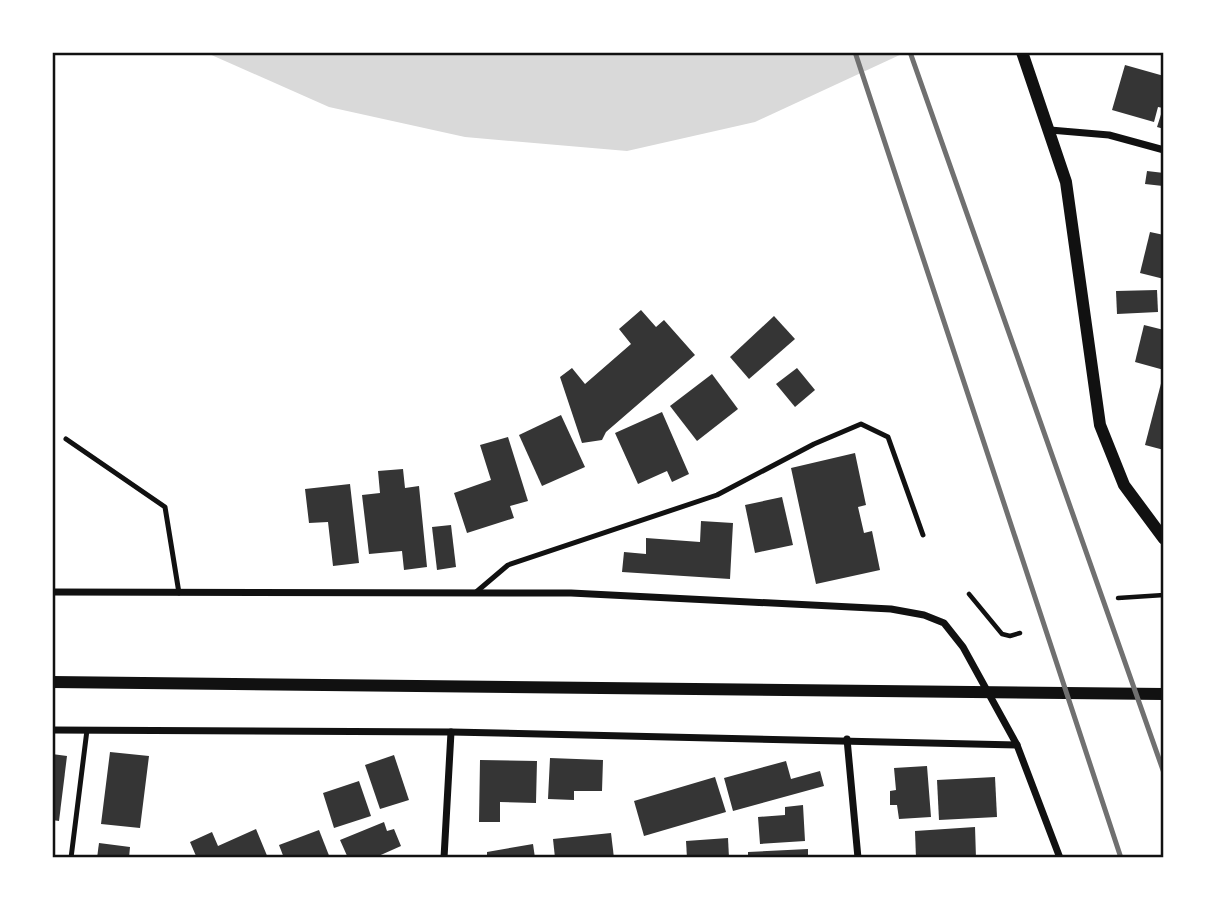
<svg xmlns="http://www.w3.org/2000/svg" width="1216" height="910" viewBox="0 0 1216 910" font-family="Inter,sans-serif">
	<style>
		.water { fill: #d9d9d9 }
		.building { fill: #353535 }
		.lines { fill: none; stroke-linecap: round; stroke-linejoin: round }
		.path { stroke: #111; stroke-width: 4.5 }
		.service { stroke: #111; stroke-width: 5 }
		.minor { stroke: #111; stroke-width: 7 }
		.tertiary { stroke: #111; stroke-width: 12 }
		.rail { stroke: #707070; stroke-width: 5 }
		.neatline { fill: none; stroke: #111; stroke-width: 2.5 }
	</style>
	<rect width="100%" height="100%" fill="#fff"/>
	<!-- water -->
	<polygon class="water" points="207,53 904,53 755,122 627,151 465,137 329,107"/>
	<!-- building -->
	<g class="building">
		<polygon points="1125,65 1164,76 1164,129 1157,127 1163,108 1158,107 1154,122 1112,110"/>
		<polygon points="1147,171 1164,173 1163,186 1145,184"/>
		<polygon points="1150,232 1164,235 1164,279 1140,273"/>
		<polygon points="1157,290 1158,312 1117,314 1116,291"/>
		<polygon points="641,310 656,327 664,320 695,355 606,432 602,440 582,443 560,377 572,368 585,384 631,344 619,329"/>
		<polygon points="774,316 795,339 749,379 730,357"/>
		<polygon points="1144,325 1164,330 1164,370 1135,362"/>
		<polygon points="797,368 815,390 795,407 776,384"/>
		<polygon points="1164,372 1164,450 1145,445"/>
		<polygon points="712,374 738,409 697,441 670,406"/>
		<polygon points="662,412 689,474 672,482 667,471 638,484 615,433"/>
		<polygon points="561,415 585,467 542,486 519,435"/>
		<polygon points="508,437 528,501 510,506 514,518 467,533 454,493 491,480 480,445"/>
		<polygon points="855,453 866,505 858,507 864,533 872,531 880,570 816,584 791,468"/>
		<polygon points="403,469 405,488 419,486 427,567 404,570 402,551 369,554 362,495 380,493 378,471"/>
		<polygon points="350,484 359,563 333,566 328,522 309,523 305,489"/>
		<polygon points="782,497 793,545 755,553 745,505"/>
		<polygon points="701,521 733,523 730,579 622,572 624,552 646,554 646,538 700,542"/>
		<polygon points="451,525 456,567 437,570 432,527"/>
		<polygon points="110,752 149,756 140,828 101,824"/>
		<polygon points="52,754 67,756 59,821 52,820"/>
		<polygon points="394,755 409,800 380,809 365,765"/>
		<polygon points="550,758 603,760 602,791 574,791 574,800 548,799"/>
		<polygon points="480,760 537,761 536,803 500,802 500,822 479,822"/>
		<polygon points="786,761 791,779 820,771 824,786 733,811 724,778"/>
		<polygon points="927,766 931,817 899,819 897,805 890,805 890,791 896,790 894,768"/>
		<polygon points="715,777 726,812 644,836 634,801"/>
		<polygon points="995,777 997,817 939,820 937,780"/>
		<polygon points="359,781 371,816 334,828 323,793"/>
		<polygon points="803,805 805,841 760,844 758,817 785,815 785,807"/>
		<polygon points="384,822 387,831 394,829 401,846 374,858 348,858 340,840"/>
		<polygon points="975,827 976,858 916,858 915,831"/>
		<polygon points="256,829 268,858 192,858 196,856 190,842 212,832 218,846"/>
		<polygon points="319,830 330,858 284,858 279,845"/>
		<polygon points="611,833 614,858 555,858 553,839"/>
		<polygon points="728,838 729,858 687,858 686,841"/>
		<polygon points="99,843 130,847 129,858 97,858"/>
		<polygon points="533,844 535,858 487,858 487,852"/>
		<polygon points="808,849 808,858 748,858 748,852"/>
	</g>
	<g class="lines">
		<!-- path -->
		<g class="path">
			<polyline points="969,594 1002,634 1010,636 1020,633"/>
			<polyline points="1118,598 1164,595"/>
		</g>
		<!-- service -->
		<g class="service">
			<polyline points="66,439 165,507 179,593"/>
			<polyline points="475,593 508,565 717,495 814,444 861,424 888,437 923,535"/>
			<polyline points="71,858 87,730"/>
		</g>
		<!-- minor -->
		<g class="minor">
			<polyline points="1050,130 1109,135 1164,150"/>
			<polyline points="52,592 571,593 891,609 924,615 944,623 963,647 1017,745 1060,858"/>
			<polyline points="52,730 451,732 1017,745"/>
			<polyline points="847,739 858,858"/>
			<polyline points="444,858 451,732"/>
		</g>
		<!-- tertiary -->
		<g class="tertiary">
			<polyline points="1022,52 1066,182 1100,425 1124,485 1164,539"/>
			<polyline points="52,682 1164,694"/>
		</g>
		<!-- rail -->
		<g class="rail">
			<polyline points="855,52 1121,858"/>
			<polyline points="910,52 1164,773"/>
		</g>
	</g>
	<!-- border -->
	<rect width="1216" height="910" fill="none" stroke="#ffffff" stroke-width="108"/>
	<rect x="54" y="54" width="1108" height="802" class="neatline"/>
</svg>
